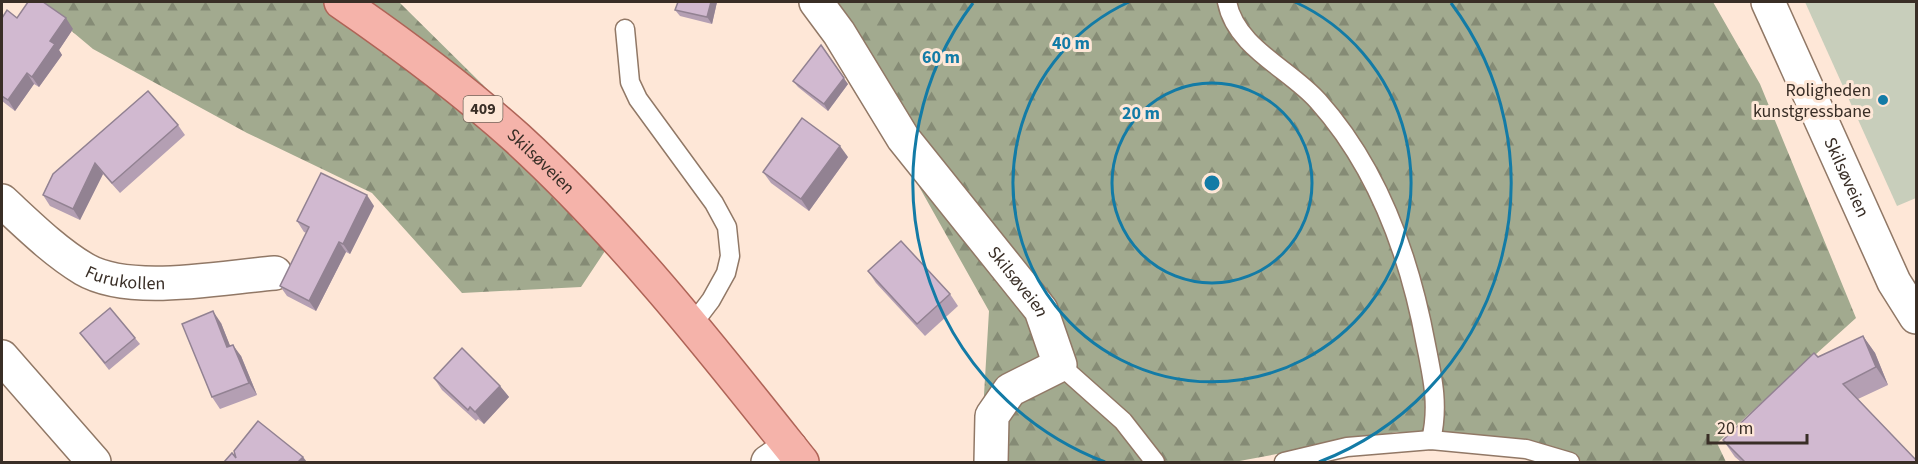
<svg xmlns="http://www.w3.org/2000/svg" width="1918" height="464" viewBox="0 0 1918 464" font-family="'Source Sans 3',sans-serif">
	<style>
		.forest { fill: url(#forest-firs) }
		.green { fill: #c8cebb }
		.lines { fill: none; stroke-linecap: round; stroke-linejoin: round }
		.service-casing { stroke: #917866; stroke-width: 21 }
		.minor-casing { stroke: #917866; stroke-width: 36 }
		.primary-casing { stroke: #af6457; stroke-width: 36 }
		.service { stroke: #fff; stroke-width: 18 }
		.minor { stroke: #fff; stroke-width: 33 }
		.primary { stroke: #f5b3aa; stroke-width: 33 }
		.wall { fill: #b49fb3 }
		.shaded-wall { fill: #928292 }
		.building { fill: #d1b9d0; stroke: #928292; stroke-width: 1.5 }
		.ring { fill: none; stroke: #137ba6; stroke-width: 3 }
		.poi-dot { fill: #137ba6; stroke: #fee7d7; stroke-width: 2 }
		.labels { text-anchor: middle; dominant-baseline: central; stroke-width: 6; stroke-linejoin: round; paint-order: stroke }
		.shield { fill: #fee7d7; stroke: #74665b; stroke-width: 1.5 }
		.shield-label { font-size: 16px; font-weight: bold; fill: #392e26 }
		.poi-label { font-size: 18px; fill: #392e26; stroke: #fee7d7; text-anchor: end }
		.street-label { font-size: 18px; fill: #392e26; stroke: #fee7d7 }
		.centre { fill: #137ba6; stroke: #fee7d7; stroke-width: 3 }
		.ring-label { font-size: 18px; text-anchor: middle; font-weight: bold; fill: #137ba6; stroke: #fee7d7; stroke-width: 6; stroke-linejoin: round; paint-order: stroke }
	</style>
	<defs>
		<pattern id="forest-firs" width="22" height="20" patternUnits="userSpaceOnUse" patternTransform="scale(1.5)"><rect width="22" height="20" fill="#a2aa8f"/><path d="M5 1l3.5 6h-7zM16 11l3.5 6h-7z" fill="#858b75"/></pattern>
	</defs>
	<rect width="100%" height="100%" fill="#fee7d7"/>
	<!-- forest -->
	<g class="forest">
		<polygon points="37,2 399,2 486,88 611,242 581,287 462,293 372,193 247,133 93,49"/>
		<polygon points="802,2 1713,2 1760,84 1856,318 1717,443 1726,462 1588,462 1397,432 1234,462 980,462 989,311 894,142"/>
	</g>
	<!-- green -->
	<polygon class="green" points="1805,2 1916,2 1916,198 1897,206"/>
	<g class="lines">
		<!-- service casing -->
		<g class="service-casing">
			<g id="service">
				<path d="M 1227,2 C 1236,48 1290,69 1318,101 C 1378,168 1410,258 1426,345 C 1433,379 1439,407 1431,440"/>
				<polyline points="625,29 630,82 638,99 714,203 727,227 730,256 726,273 711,300 692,325"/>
				<polyline points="1060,365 1123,421 1155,462"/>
				<polyline points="1284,462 1347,447 1431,440 1526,449 1570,462"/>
			</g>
		</g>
		<!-- minor casing -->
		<g class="minor-casing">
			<g id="minor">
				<path id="s1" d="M 816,2 L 839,33 L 903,138 L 1041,310 L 1060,365 L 1010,390 L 992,416 L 991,462"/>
				<path id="s2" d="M 1768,2 L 1894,282 L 1916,317"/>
				<path id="s3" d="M 2,201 C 27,224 54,251 84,269 C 130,296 222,277 275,273"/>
				<polyline points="2,357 94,462"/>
				<polyline points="768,462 790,447"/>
			</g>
		</g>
		<!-- primary casing -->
		<g class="primary-casing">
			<g id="primary">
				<path id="s4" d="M 341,2 C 402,44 461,88 517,138 C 623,235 713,350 802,462"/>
			</g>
		</g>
		<!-- service -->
		<use href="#service" class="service"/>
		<!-- minor -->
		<use href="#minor" class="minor"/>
		<!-- primary -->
		<use href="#primary" class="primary"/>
	</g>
	<!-- wall -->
	<g class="wall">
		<polygon points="678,2 717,2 712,24 680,16 675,10"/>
		<polygon points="2,18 17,18 73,29 59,50 62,55 39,87 34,84 15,111 2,101"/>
		<polygon points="793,81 848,84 828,111 798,87"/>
		<polygon points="178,125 185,135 120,193 103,174 80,220 50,206 43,195 53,174"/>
		<polygon points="848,157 809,211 771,183 763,172"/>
		<polygon points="374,206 350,254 346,252 316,311 287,296 280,286 307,233 304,232 297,221"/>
		<polygon points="868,271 950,294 958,306 925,336 876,283"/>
		<polygon points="221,323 230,346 241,356 257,395 220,409 212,397"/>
		<polygon points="80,333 135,338 140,344 109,370"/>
		<polygon points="1863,336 1875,353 1888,385 1858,399 1917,462 1741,462 1735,457 1723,440 1818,357"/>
		<polygon points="434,378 500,386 509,397 484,424 478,419 476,421 442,390"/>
	</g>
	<!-- shaded-wall -->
	<g class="shaded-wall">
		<polygon points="711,2 717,2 712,24 707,17"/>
		<polygon points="66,18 73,29 59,50 62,55 39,87 32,77 50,41"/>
		<polygon points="821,45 848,84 828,111 824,104"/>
		<polygon points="27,73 34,84 15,111 8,100"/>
		<polygon points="840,146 848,157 809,211 801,199"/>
		<polygon points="95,163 103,174 80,220 73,209"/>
		<polygon points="367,195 374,206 350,254 343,244"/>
		<polygon points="339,242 346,252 316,311 309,301"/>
		<polygon points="213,311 221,323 235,358 227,347"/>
		<polygon points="1863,336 1875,353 1888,385 1876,367"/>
		<polygon points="233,345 241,356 257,395 249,383"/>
		<polygon points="500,386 509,397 484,424 475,412"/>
		<polygon points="303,457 307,462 298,462"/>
	</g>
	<!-- building -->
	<g class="building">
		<polygon points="28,2 43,2 66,18 50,41 55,44 32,77 27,73 8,100 2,96 2,18 7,10 17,18"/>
		<polygon points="678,2 711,2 707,17 675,10"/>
		<polygon points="821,45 844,78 824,104 793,81"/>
		<polygon points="148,91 178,125 112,183 95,163 73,209 43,195 53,174"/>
		<polygon points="802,118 840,146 801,199 763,172"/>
		<polygon points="321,173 367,195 343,244 339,242 309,301 280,286 309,227 297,221"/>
		<polygon points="901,241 950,294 917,324 868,271"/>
		<polygon points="110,308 135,338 105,363 80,333"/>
		<polygon points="213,311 227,347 233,345 249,383 212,397 182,324"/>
		<polygon points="1863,336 1876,367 1843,384 1917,461 1917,462 1745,462 1723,440 1814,353 1818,357"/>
		<polygon points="462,348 500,386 475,412 470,407 468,410 434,378"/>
		<polygon points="258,421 303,457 298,462 224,462 232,453 236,458 234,451"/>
	</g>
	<!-- distance rings -->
	<g class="ring">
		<circle cx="1212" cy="183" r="100"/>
		<path d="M1295 2A199 199 0 1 1 1129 2"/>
		<path d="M1105 462A299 299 0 0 1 973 3M1451 3A299 299 0 0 1 1319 462"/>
	</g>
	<!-- markers -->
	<circle class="poi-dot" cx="1883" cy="100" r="6"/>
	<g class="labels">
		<!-- shield labels -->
		<rect class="shield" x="463.5" y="96" width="39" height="26" rx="4.5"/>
		<g class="shield-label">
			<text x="483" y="109">409</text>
		</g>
		<!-- poi labels -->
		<g class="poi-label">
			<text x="1871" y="90">Roligheden<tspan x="1871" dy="21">kunstgressbane</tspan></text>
		</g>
		<!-- street labels -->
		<g class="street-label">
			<text stroke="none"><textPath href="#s4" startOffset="256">Skilsøveien</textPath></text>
			<text stroke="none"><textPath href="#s2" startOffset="192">Skilsøveien</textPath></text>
			<text stroke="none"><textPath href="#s3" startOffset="150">Furukollen</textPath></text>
			<text stroke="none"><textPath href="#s1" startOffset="346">Skilsøveien</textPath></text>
		</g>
	</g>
	<circle cx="1212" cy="183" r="9" class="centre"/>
	<g class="ring-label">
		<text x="1071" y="49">40 m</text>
		<text x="941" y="63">60 m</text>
		<text x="1141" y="119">20 m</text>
	</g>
	<!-- border -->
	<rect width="1918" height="464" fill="none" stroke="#392e26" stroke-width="6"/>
	<!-- scale -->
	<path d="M1708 434v9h99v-9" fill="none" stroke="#392e26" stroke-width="3"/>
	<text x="1717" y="434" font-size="18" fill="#392e26" stroke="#fee7d7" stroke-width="4.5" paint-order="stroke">20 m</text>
</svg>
